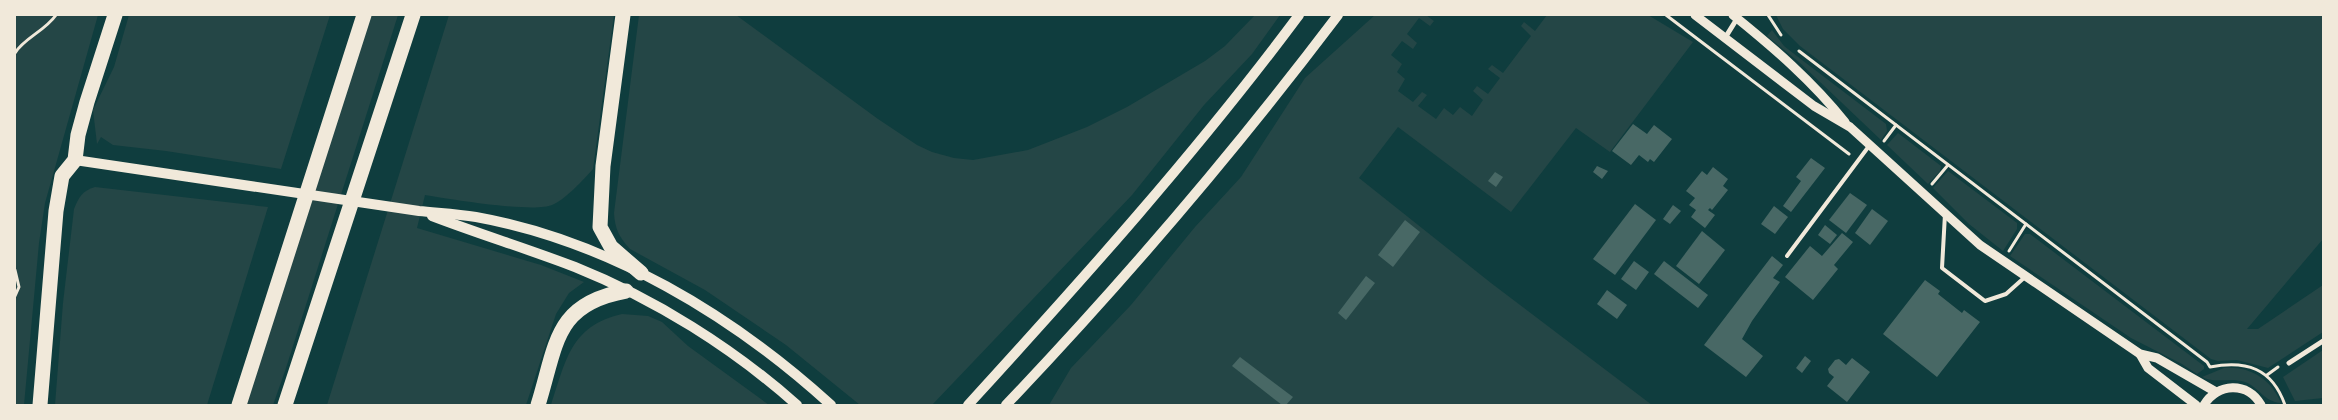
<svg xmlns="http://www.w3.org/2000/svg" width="2338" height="420" viewBox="0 0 2338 420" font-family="'Fira Sans Condensed',sans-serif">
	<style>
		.green { fill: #244646 }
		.building { fill: #486865 }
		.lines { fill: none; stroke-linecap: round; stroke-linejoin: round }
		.path { stroke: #f1e9da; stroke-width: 3 }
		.service { stroke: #f1e9da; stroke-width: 4 }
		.minor { stroke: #f1e9da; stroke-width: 5 }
		.tertiary { stroke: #f1e9da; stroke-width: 9 }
		.secondary { stroke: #f1e9da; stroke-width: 10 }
		.motorway { stroke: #f1e9da; stroke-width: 15 }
	</style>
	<rect width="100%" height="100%" fill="#0f3d3e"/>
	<!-- green -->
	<g class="green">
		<polygon points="15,15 98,15 45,203 39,243 24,405 15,405"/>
		<polygon points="129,15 330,15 281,169 166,151 113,145 101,137 97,144 93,110 114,67"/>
		<polygon points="371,15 398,15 285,371 273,405 245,405"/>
		<path d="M 449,15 L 614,15 L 593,169 C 583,180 566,199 552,205 C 534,213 448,199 425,195 L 417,228 L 541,265 L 584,282 L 569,293 L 556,314 L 526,405 L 327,405 Z"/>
		<path d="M 639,15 L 736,15 L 878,119 L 917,145 L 932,152 L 954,158 L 973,160 L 1028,150 L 1087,127 L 1127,107 L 1205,61 L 1225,46 L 1255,15 L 1280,15 L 1252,54 L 1204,105 L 1132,195 L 932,405 L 860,405 L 786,345 L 705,290 L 630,249 C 619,237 615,229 614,213 Z"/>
		<polygon points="1375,15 1426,15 1434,21 1430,26 1419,18 1407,34 1417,43 1413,49 1402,41 1391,55 1402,64 1397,72 1405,79 1398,91 1413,102 1422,92 1427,95 1418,106 1436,119 1444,108 1453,115 1460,107 1472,116 1483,100 1473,91 1477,86 1488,94 1500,78 1488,69 1492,65 1503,73 1531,36 1521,26 1524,22 1535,31 1547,15 1648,15 1693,42 1610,152 1576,128 1511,212 1398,127 1359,178 1491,283 1652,405 1049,405 1071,368 1131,305 1195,227 1241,177 1305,78"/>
		<polygon points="1776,15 2323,15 2323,239 2247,329 2258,329 2323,285 2323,332 2268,368 2237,360 2218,361 2211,359 1800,46 1783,29"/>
		<polygon points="1772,30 1784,46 1802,60 1886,124 1887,131 1881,140 1800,63 1767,36"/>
		<polygon points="1898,133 1941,166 1940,171 1928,184 1887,145"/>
		<polygon points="1948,171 2017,223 2017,229 2003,251 1969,224 1933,188"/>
		<path d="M 95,187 L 268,207 L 207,405 L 55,405 L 63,303 L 74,209 C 79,197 82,191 95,187 Z"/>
		<polygon points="2025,234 2030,234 2204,366 2204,369 2197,374 2182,364 2131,338 2010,256"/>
		<path d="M 622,314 L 648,316 L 662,322 L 688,346 L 769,405 L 551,405 C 566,361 570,326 622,314 Z"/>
		<polygon points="2323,350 2323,398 2295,401 2283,377"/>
		<path d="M 2224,368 C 2250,366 2271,379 2281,403 C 2264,402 2259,387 2245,382 C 2230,377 2216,384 2202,377 Z"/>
	</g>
	<!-- building -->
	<g class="building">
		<polygon points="1633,124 1647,134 1654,125 1672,139 1654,162 1650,159 1648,162 1639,155 1631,165 1612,151"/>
		<polygon points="1811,158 1825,168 1791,212 1783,206 1801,181 1796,177"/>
		<polygon points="1597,166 1608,171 1602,179 1593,172"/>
		<polygon points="1713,167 1728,179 1723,186 1728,190 1712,210 1710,208 1708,210 1715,215 1705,228 1691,217 1696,210 1689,205 1695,198 1686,191 1702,171 1707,175"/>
		<polygon points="1495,172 1503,177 1496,187 1488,181"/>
		<polygon points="1850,193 1867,205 1846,233 1829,220"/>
		<polygon points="1635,204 1656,220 1615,275 1593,259"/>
		<polygon points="1673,205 1681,211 1670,224 1663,219"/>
		<polygon points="1774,206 1788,217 1775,234 1761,224"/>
		<polygon points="1872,209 1888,221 1870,245 1855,233"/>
		<polygon points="1405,220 1420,232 1393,267 1378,255"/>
		<polygon points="1825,225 1837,235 1830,244 1818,235"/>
		<polygon points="1702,231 1725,250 1699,284 1676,266"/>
		<polygon points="1842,233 1853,242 1834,265 1838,269 1813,300 1785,277 1810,246 1822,256"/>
		<polygon points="1772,256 1783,265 1773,278 1780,282 1752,321 1742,339 1763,356 1746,377 1704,345"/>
		<polygon points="1634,261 1649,272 1636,290 1621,279"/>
		<polygon points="1664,261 1708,295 1698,308 1654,274"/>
		<polygon points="1366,276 1375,283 1346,320 1338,313"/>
		<polygon points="1925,280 1940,291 1938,294 1962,313 1964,310 1980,322 1937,377 1883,334"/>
		<polygon points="1607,290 1627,305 1617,319 1597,304"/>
		<polygon points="1805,356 1811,361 1802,373 1796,368"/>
		<polygon points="1240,357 1293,397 1286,405 1282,405 1232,366"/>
		<polygon points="1852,358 1870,372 1847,402 1827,386 1834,377 1829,373 1828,369 1835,360 1839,359 1846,365"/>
	</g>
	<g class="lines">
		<!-- path -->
		<g class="path">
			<polyline points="1666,15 1849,154"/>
			<polyline points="1768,15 1781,35"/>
			<path d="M 1799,51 L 2207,362 L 2210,367 C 2246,360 2272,368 2285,405"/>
			<path d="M 15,53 C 24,38 45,31 56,15"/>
			<polyline points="1884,141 1896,125"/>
			<polyline points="1932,184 1948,165"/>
			<polyline points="2009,251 2026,224"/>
			<polyline points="15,270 19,287 15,296"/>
			<polyline points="2267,375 2278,367"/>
		</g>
		<!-- service -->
		<g class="service">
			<polyline points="1945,214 1942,268 1985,301 2006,294 2025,277"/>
			<polyline points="1787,256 1869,146"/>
		</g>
		<!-- minor -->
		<g class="minor">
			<polyline points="1725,38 1738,17"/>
			<polyline points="2289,363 2323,341"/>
		</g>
		<!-- tertiary -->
		<g class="tertiary">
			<polyline points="1695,15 1814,106 1850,127 1980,245 2140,354 2157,358 2216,392"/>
			<path d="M 1733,15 C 1774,48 1812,81 1845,122"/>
			<polyline points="2140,354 2148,368 2196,405"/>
			<path d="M 2204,405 C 2217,383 2248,381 2261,405"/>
		</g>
		<!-- secondary -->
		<g class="secondary">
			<path d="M 75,160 L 419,211 C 438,213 457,214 476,217 C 609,241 732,315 831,405"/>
			<path d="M 432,216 C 479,234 528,249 575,267 C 655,299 733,348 797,405"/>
			<path d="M 968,405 C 1083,279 1197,152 1299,15"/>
			<path d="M 1006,405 C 1123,282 1235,151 1338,15"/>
		</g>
		<!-- motorway -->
		<g class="motorway">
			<polyline points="623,15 603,166 600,227 611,247 641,273"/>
			<polyline points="40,405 56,211 62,176 75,160 78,135 87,102 115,15"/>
			<polyline points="239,405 364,15"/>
			<polyline points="285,405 413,15"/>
			<path d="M 538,405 C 557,344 554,304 626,291"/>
		</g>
	</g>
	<!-- border -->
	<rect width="2338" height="420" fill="none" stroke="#f1e9da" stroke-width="32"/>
</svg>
